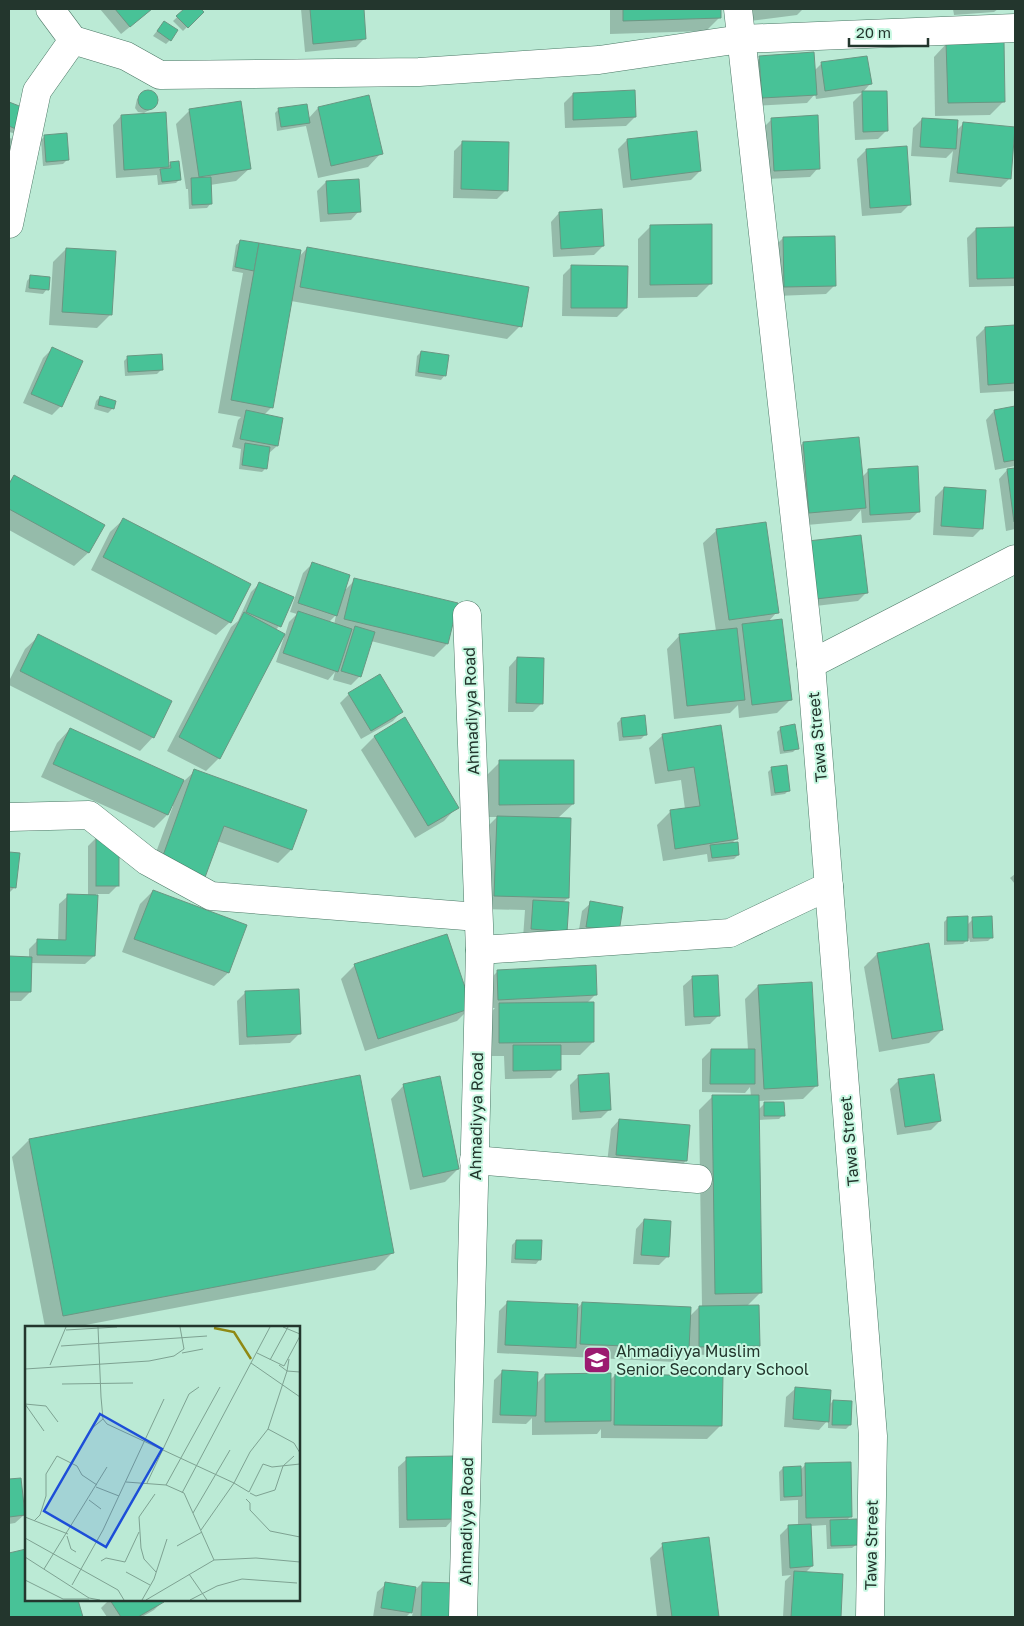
<svg xmlns="http://www.w3.org/2000/svg" width="1024" height="1626" viewBox="0 0 1024 1626" font-family="'Golos Text',sans-serif">
	<style>
		.shadow { fill: #0003; fill-rule: evenodd }
		.building { fill: #48c297; stroke: #6a9783 }
		.lines { fill: none; stroke-linecap: round; stroke-linejoin: round }
		.street-casing { stroke: #4c7866; stroke-width: 29 }
		.street { stroke: #fff; stroke-width: 28 }
		.labels { text-anchor: middle; dominant-baseline: central; stroke-width: 4; stroke-linejoin: round; paint-order: stroke }
		.street-label { font-size: 16px; fill: #23362d; stroke: #c8f8e2 }
		.poi-label { font-size: 16px; fill: #23362d; stroke: #c8f8e2; text-anchor: start }
		.inset-river { fill: none; stroke: #8f8913; stroke-width: 2.5 }
		.inset-road { fill: none; stroke: #7ea292; stroke-width: 1 }
		.view { fill: #1d4ed8; fill-opacity: 0.15; stroke: #1d4ed8; stroke-width: 2.5 }
		.inset-edge { fill: none; stroke: #23362d; stroke-width: 2.5 }
	</style>
	<rect width="100%" height="100%" fill="#bbead5"/>
	<!-- shadow -->
	<g class="shadow">
		<polygon points="100,9 152,9 121,34"/>
		<polygon points="186,9 199,9 202,12 183,31 173,21"/>
		<polygon points="301,9 362,9 365,38 356,47 305,52"/>
		<polygon points="610,9 719,9 720,17 706,31 610,34"/>
		<polygon points="741,9 803,9 797,15 742,22"/>
		<polygon points="953,9 998,9 994,12 954,15"/>
		<polygon points="164,22 170,40 166,44 153,36"/>
		<polygon points="947,43 1004,101 990,115 935,116 934,57"/>
		<polygon points="760,58 814,71 821,64 870,84 862,93 816,99 815,94 807,103 754,106 751,66"/>
		<polygon points="149,91 154,94 157,99 154,107 144,113 138,112 135,108 137,99 141,95"/>
		<polygon points="862,93 887,130 878,139 855,140 853,102"/>
		<polygon points="573,94 635,117 626,126 565,128 564,103"/>
		<polygon points="368,97 381,153 368,167 318,178 306,126 277,131 275,113 279,109 308,119 318,108"/>
		<polygon points="9,103 25,109 17,129 13,133 9,132"/>
		<polygon points="190,110 250,168 236,181 210,185 211,203 207,208 189,209 188,189 186,189 176,124"/>
		<polygon points="121,116 168,166 171,163 180,179 176,183 158,185 157,175 116,178 113,125"/>
		<polygon points="772,119 818,168 810,177 766,179 763,128"/>
		<polygon points="922,119 956,131 964,123 1015,129 1010,178 1001,187 949,182 953,151 946,158 911,156 913,128"/>
		<polygon points="45,136 67,160 63,164 43,166 41,140"/>
		<polygon points="9,138 21,140 9,192"/>
		<polygon points="627,140 700,171 691,180 623,188 618,149"/>
		<polygon points="463,142 506,190 497,199 453,198 454,151"/>
		<polygon points="866,150 910,204 901,213 862,216 857,159"/>
		<polygon points="358,180 359,211 351,220 320,222 317,191 326,182"/>
		<polygon points="559,213 603,246 594,255 553,257 551,222"/>
		<polygon points="651,226 710,284 697,297 638,298 638,239"/>
		<polygon points="1015,228 1015,286 969,287 967,238 976,229"/>
		<polygon points="783,238 835,285 826,294 776,296 774,247"/>
		<polygon points="241,241 300,251 299,257 307,248 520,326 507,339 291,301 272,407 264,415 282,419 277,446 268,454 266,468 262,472 239,469 241,449 232,447 238,420 241,417 218,413 243,273 232,271 236,245"/>
		<polygon points="66,249 110,315 97,328 49,325 53,262"/>
		<polygon points="572,266 626,308 617,317 562,316 563,275"/>
		<polygon points="31,276 47,289 43,294 25,292 27,281"/>
		<polygon points="1015,327 1015,391 980,393 976,337 985,328"/>
		<polygon points="52,349 61,406 52,415 23,403 43,358"/>
		<polygon points="421,352 445,375 441,380 415,376 417,356"/>
		<polygon points="128,357 161,370 157,374 125,376 124,361"/>
		<polygon points="100,397 115,402 112,409 108,413 94,409 96,401"/>
		<polygon points="1015,407 1015,466 995,470 986,420 994,411"/>
		<polygon points="803,443 862,477 869,470 919,511 910,520 862,523 861,510 851,521 796,526 790,456"/>
		<polygon points="1008,469 1015,469 1015,529 1006,531 999,479"/>
		<polygon points="14,477 103,526 88,553 74,566 9,530 9,482"/>
		<polygon points="944,488 982,528 973,537 933,535 935,497"/>
		<polygon points="124,519 230,622 216,635 91,570 110,532"/>
		<polygon points="717,530 777,612 768,622 790,700 777,713 739,718 738,705 730,713 674,719 667,649 680,635 716,631 703,543"/>
		<polygon points="800,551 867,592 858,601 807,607"/>
		<path d="M 312,564 L 344,591 L 355,580 L 447,644 L 434,657 L 371,641 L 360,676 L 351,685 L 333,680 L 335,672 L 328,680 L 276,662 L 284,637 L 283,637 L 219,758 L 206,771 L 167,751 L 231,627 L 238,621 L 251,592 L 260,583 L 279,626 L 276,630 L 285,635 L 289,622 L 297,614 L 290,612 L 303,573 ZM 336,615 L 334,625 L 328,623 Z"/>
		<polygon points="39,636 153,737 140,751 9,685 9,681 25,649"/>
		<polygon points="517,658 542,703 533,712 508,712 509,667"/>
		<polygon points="349,694 401,712 393,721 361,739 340,703"/>
		<polygon points="404,719 457,807 444,821 415,838 361,750 374,737"/>
		<polygon points="621,719 645,735 641,739 619,741 617,723"/>
		<polygon points="720,726 736,839 731,844 738,855 734,859 708,862 707,854 663,861 657,825 671,811 685,809 681,780 655,784 649,748 663,735"/>
		<polygon points="781,728 797,748 793,752 780,754 777,732"/>
		<polygon points="70,729 184,781 195,771 305,811 291,850 278,863 217,841 190,892 147,877 173,806 171,805 167,815 154,828 41,777 57,743"/>
		<polygon points="500,762 573,804 558,818 568,898 562,903 566,931 523,938 525,910 482,909 484,830 497,817 486,817 487,775"/>
		<polygon points="772,768 789,790 785,794 771,796 768,772"/>
		<polygon points="97,837 118,885 109,894 96,894 94,956 85,964 30,963 30,992 21,1001 9,1001 9,958 29,958 29,949 38,940 58,941 59,904 68,896 88,896 88,846"/>
		<polygon points="9,853 19,854 15,887 9,893"/>
		<polygon points="1015,874 1015,884 1010,878"/>
		<polygon points="153,891 246,925 228,973 214,986 122,952 140,904"/>
		<polygon points="591,903 609,941 578,936 582,911"/>
		<polygon points="948,918 967,925 973,919 992,937 988,941 970,942 969,938 963,944 944,945 944,922"/>
		<polygon points="447,935 471,1007 457,1021 365,1051 341,979 354,966"/>
		<polygon points="877,954 942,1030 929,1043 879,1052 864,967"/>
		<polygon points="498,971 596,994 587,1003 593,1042 580,1055 560,1055 560,1069 551,1078 505,1079 504,1056 486,1056 486,1017 495,1008 490,1008 489,980"/>
		<polygon points="692,978 718,1016 710,1024 685,1026 683,986"/>
		<polygon points="758,986 817,1085 803,1099 758,1101 758,1110 764,1104 783,1115 779,1119 758,1120 761,1292 747,1306 759,1345 750,1354 691,1355 691,1346 675,1362 497,1353 499,1311 508,1302 576,1310 582,1303 690,1316 699,1307 702,1307 699,1110 712,1097 751,1096 750,1087 745,1093 702,1092 702,1059 711,1050 748,1050 745,999"/>
		<polygon points="246,992 299,1034 290,1043 239,1045 237,1001"/>
		<polygon points="579,1076 610,1109 601,1118 572,1120 570,1085"/>
		<polygon points="899,1080 940,1121 931,1130 897,1135 890,1089"/>
		<polygon points="404,1085 458,1169 445,1182 410,1190 391,1099"/>
		<polygon points="619,1120 686,1161 677,1169 607,1163 611,1129"/>
		<polygon points="29,1140 393,1252 375,1270 75,1327 45,1327 12,1157"/>
		<polygon points="644,1220 667,1257 659,1265 633,1264 636,1229"/>
		<polygon points="516,1241 540,1259 536,1264 511,1263 512,1245"/>
		<polygon points="503,1371 536,1384 545,1375 609,1381 615,1375 720,1426 707,1439 601,1438 601,1429 597,1434 532,1435 532,1418 526,1424 492,1423 494,1380"/>
		<polygon points="795,1389 828,1406 833,1401 850,1425 846,1429 828,1428 828,1420 819,1430 784,1427 786,1397"/>
		<polygon points="407,1459 454,1518 446,1527 399,1528 398,1467"/>
		<polygon points="806,1464 851,1516 847,1520 857,1544 852,1548 827,1549 826,1525 810,1526 812,1566 805,1573 842,1575 839,1617 783,1617 785,1581 791,1575 782,1576 780,1535 789,1526 798,1526 798,1500 780,1501 779,1472 783,1468 800,1470"/>
		<polygon points="20,1479 24,1515 15,1523 9,1524 9,1481"/>
		<polygon points="708,1538 718,1617 657,1617 650,1558 663,1545"/>
		<polygon points="26,1550 26,1600 77,1600 81,1617 9,1617 9,1555"/>
		<polygon points="422,1583 453,1617 412,1617 413,1610 406,1617 373,1617 377,1592 386,1584 414,1591"/>
		<polygon points="109,1600 162,1600 163,1601 154,1610 142,1617 107,1617 101,1608"/>
	</g>
	<!-- building -->
	<g class="building">
		<polygon points="115,9 152,9 130,27"/>
		<polygon points="184,9 201,9 204,12 188,28 176,16"/>
		<polygon points="310,9 364,9 366,39 313,44"/>
		<polygon points="623,9 721,9 721,18 623,21"/>
		<polygon points="164,21 178,30 171,41 157,31"/>
		<polygon points="1004,41 1005,102 948,103 946,42"/>
		<polygon points="814,52 817,95 762,98 759,56"/>
		<polygon points="867,56 872,84 825,91 821,62"/>
		<polygon points="635,90 636,117 573,120 573,93"/>
		<circle cx="148" cy="100" r="10"/>
		<polygon points="862,91 887,91 888,131 863,132"/>
		<polygon points="369,95 383,154 331,166 318,107"/>
		<polygon points="241,101 251,169 199,177 189,109"/>
		<polygon points="9,102 27,109 18,130 9,126"/>
		<polygon points="307,104 310,123 281,127 278,108"/>
		<polygon points="166,112 169,167 124,170 121,115"/>
		<polygon points="818,115 820,169 774,171 771,118"/>
		<polygon points="922,118 958,120 956,149 920,147"/>
		<polygon points="963,122 1015,127 1011,179 957,173"/>
		<polygon points="697,131 701,171 631,180 627,139"/>
		<polygon points="67,133 69,160 46,162 44,135"/>
		<polygon points="462,141 509,142 508,191 461,189"/>
		<polygon points="907,146 911,205 870,208 866,149"/>
		<polygon points="179,161 181,180 162,182 160,169 171,168 170,162"/>
		<polygon points="211,177 212,204 192,205 191,178"/>
		<polygon points="359,179 361,212 328,214 326,181"/>
		<polygon points="602,209 604,246 561,249 559,212"/>
		<polygon points="712,224 712,284 650,285 650,225"/>
		<polygon points="1015,227 1015,278 977,279 976,228"/>
		<polygon points="835,236 836,286 784,287 783,237"/>
		<polygon points="240,240 259,243 254,271 235,267"/>
		<polygon points="259,243 301,250 273,408 231,400"/>
		<polygon points="307,247 529,287 522,327 300,287"/>
		<polygon points="66,248 116,251 112,315 62,312"/>
		<polygon points="571,265 628,266 627,308 571,308"/>
		<polygon points="30,275 50,277 49,290 29,288"/>
		<polygon points="1015,325 1015,383 988,385 985,327"/>
		<polygon points="52,347 83,361 62,407 31,394"/>
		<polygon points="421,351 449,355 446,376 418,372"/>
		<polygon points="162,354 163,370 128,372 127,356"/>
		<polygon points="100,396 116,401 114,409 98,405"/>
		<polygon points="1015,406 1015,460 1004,462 994,410"/>
		<polygon points="246,410 283,418 278,446 240,439"/>
		<polygon points="859,437 866,508 809,513 803,442"/>
		<polygon points="245,443 270,447 267,469 242,465"/>
		<polygon points="918,466 920,512 870,515 868,469"/>
		<polygon points="1015,468 1015,522 1014,522 1007,469"/>
		<polygon points="14,475 105,525 89,553 9,509 9,484"/>
		<polygon points="944,487 986,490 983,529 941,526"/>
		<polygon points="123,518 251,584 231,623 103,557"/>
		<polygon points="766,522 779,613 729,620 716,529"/>
		<polygon points="861,535 868,593 816,599 808,541"/>
		<polygon points="312,562 350,575 337,616 298,603"/>
		<polygon points="354,578 458,603 448,644 344,619"/>
		<polygon points="259,582 294,597 281,627 246,612"/>
		<polygon points="298,611 352,629 338,672 283,653"/>
		<polygon points="244,612 285,634 220,759 179,737"/>
		<polygon points="782,619 792,700 752,705 742,624"/>
		<polygon points="355,626 375,632 361,677 341,671"/>
		<polygon points="737,628 745,700 687,706 679,634"/>
		<polygon points="38,634 172,701 154,738 20,671"/>
		<polygon points="517,657 544,658 543,704 516,703"/>
		<polygon points="380,674 403,712 371,731 348,693"/>
		<polygon points="645,715 647,735 623,737 621,718"/>
		<polygon points="405,717 459,808 428,826 374,736"/>
		<polygon points="795,724 799,749 784,751 780,727"/>
		<polygon points="721,725 738,839 675,849 670,810 700,806 694,767 668,771 662,734"/>
		<polygon points="70,728 184,780 168,815 53,764"/>
		<polygon points="499,760 574,760 574,804 499,805"/>
		<polygon points="787,765 790,791 775,793 771,767"/>
		<polygon points="194,769 307,810 292,850 224,826 204,880 160,864"/>
		<polygon points="497,816 571,818 569,898 494,896"/>
		<rect x="96" y="836" width="23" height="50"/>
		<polygon points="738,842 739,855 712,858 710,845"/>
		<polygon points="9,852 20,853 16,888 9,887"/>
		<polygon points="153,890 247,925 229,973 134,939"/>
		<polygon points="67,894 98,895 95,956 37,955 37,939 66,940"/>
		<polygon points="533,900 569,902 567,932 531,929"/>
		<polygon points="590,901 623,907 619,932 586,927"/>
		<polygon points="968,916 968,941 947,941 947,917"/>
		<polygon points="992,916 993,938 973,938 972,917"/>
		<polygon points="447,934 472,1008 378,1039 354,964"/>
		<polygon points="929,943 943,1030 892,1039 877,953"/>
		<polygon points="9,956 32,957 31,992 9,992"/>
		<polygon points="596,965 597,995 498,1000 497,970"/>
		<polygon points="718,975 720,1016 694,1017 692,976"/>
		<polygon points="812,982 818,1086 764,1089 758,985"/>
		<polygon points="299,989 301,1034 247,1037 245,991"/>
		<polygon points="594,1002 594,1042 499,1043 499,1003"/>
		<polygon points="513,1045 561,1045 561,1070 513,1071"/>
		<polygon points="711,1049 755,1049 755,1084 710,1084"/>
		<polygon points="609,1073 611,1110 580,1112 578,1075"/>
		<polygon points="934,1074 941,1121 905,1127 898,1079"/>
		<polygon points="360,1075 394,1253 63,1316 29,1139"/>
		<polygon points="440,1076 459,1169 423,1177 403,1084"/>
		<polygon points="712,1095 759,1095 762,1293 715,1294"/>
		<polygon points="764,1102 784,1102 785,1116 764,1116"/>
		<polygon points="619,1119 690,1125 687,1161 616,1155"/>
		<polygon points="644,1219 671,1221 669,1257 641,1255"/>
		<polygon points="516,1240 542,1240 541,1260 515,1259"/>
		<polygon points="507,1301 578,1304 576,1348 505,1345"/>
		<polygon points="582,1302 691,1307 689,1349 580,1344"/>
		<polygon points="759,1305 760,1346 699,1347 699,1306"/>
		<polygon points="502,1370 538,1372 536,1416 500,1415"/>
		<polygon points="611,1373 611,1421 545,1422 545,1374"/>
		<polygon points="615,1374 723,1376 722,1426 614,1425"/>
		<polygon points="795,1387 831,1390 829,1422 793,1419"/>
		<polygon points="833,1400 852,1401 851,1425 832,1425"/>
		<polygon points="455,1456 456,1519 407,1520 406,1457"/>
		<polygon points="851,1462 852,1517 806,1518 805,1463"/>
		<polygon points="801,1466 802,1496 784,1497 783,1467"/>
		<polygon points="21,1478 25,1515 9,1517 9,1479"/>
		<polygon points="857,1519 858,1545 831,1546 830,1520"/>
		<polygon points="811,1524 813,1566 790,1568 788,1525"/>
		<polygon points="709,1537 719,1617 672,1617 662,1543"/>
		<polygon points="26,1549 26,1600 78,1600 83,1617 9,1617 9,1553"/>
		<polygon points="794,1571 843,1574 841,1617 791,1617"/>
		<polygon points="385,1582 416,1587 412,1613 381,1608"/>
		<polygon points="422,1582 455,1583 454,1617 421,1617"/>
		<polygon points="110,1600 163,1600 164,1602 138,1617 121,1617"/>
	</g>
	<g class="lines">
		<!-- street casing -->
		<g class="street-casing">
			<g id="street">
				<polyline points="50,9 73,40 126,56 160,75 419,72 599,60 741,39 1015,28"/>
				<polyline points="738,9 811,664 873,1436 870,1617"/>
				<polyline points="9,224 37,91 73,40"/>
				<polyline points="811,664 1015,559"/>
				<polyline points="9,817 89,815 147,861 211,896 478,917"/>
				<polyline points="480,950 730,933 829,886"/>
				<polyline points="474,1160 698,1179"/>
				<polyline points="463,1617 480,950 467,615"/>
			</g>
		</g>
		<!-- street -->
		<use href="#street" class="street"/>
	</g>
	<!-- icons -->
	<defs>
		<g id="school-square" transform="scale(1.4375)"><rect x="-9" y="-9" width="18" height="18" rx="4" fill="#9b1b70" stroke="#c8f8e2"/><path d="M0-5L7-2L0 1L-7-2ZM-4 1L0 2.5L4 1V4Q0 6-4 4Z" fill="#fff"/></g>
	</defs>
	<g fill-rule="evenodd">
		<use href="#school-square" x="597" y="1360"/>
	</g>
	<g class="labels">
		<!-- street labels -->
		<g class="street-label">
			<text transform="translate(471 711) rotate(-92)">Ahmadiyya Road</text>
			<text transform="translate(817 737) rotate(-95)">Tawa Street</text>
			<text transform="translate(476 1116) rotate(-89)">Ahmadiyya Road</text>
			<text transform="translate(849 1141) rotate(-95)">Tawa Street</text>
			<text transform="translate(466 1521) rotate(-89)">Ahmadiyya Road</text>
			<text transform="translate(871 1545) rotate(-89)">Tawa Street</text>
		</g>
		<!-- poi labels -->
		<g class="poi-label">
			<text x="616" y="1351">Ahmadiyya Muslim<tspan x="616" dy="18">Senior Secondary School</tspan></text>
		</g>
	</g>
	<!-- overview -->
	<g transform="translate(25 1326)">
		<rect width="275" height="275" fill="#bbead5"/>
		<path class="inset-river" d="M 189,2 L 209,6 L 226,33"/>
		<path class="inset-road" d="M 73,1 L 76,71 L 78,93 L 82,98 L 209,157 L 176,204M 258,1 L 275,8M 41,4 L 92,1M 36,20 L 182,10M 157,27 L 178,23M 232,27 L 259,40 L 275,10M 264,33 L 262,45 L 275,46M 245,34 L 263,1M 226,37 L 275,71M 25,39 L 41,1M 0,43 L 124,35 L 149,30 L 159,23 L 155,1M 37,58 L 108,57M 0,78 L 21,80 L 33,96M 0,78 L 19,105M 66,103 L 78,93M 243,103 L 225,126 L 209,157 L 224,166 L 238,138 L 247,141 L 275,138M 243,103 L 262,45 L 254,39M 243,103 L 269,117 L 275,127M 101,156 L 141,159 L 159,167 L 189,234M 122,157 L 164,68 L 174,61M 141,159 L 195,61M 71,161 L 94,170M 157,167 L 245,1M 225,167 L 231,170 L 250,164 L 258,140 L 269,130M 130,168 L 114,191 L 116,222 L 119,233 L 131,246M 221,173 L 225,177 L 225,184 L 245,205 L 275,211M 64,174 L 76,183M 168,187 L 205,124M 0,191 L 43,208M 9,195 L 15,189 L 21,170 L 21,148 L 32,130 L 52,140 L 57,149 L 72,159M 42,210 L 46,223 L 51,226M 0,212 L 93,264 L 99,274M 152,220 L 177,206M 0,231 L 64,272 L 75,274M 76,235 L 81,232 L 100,236 L 114,206M 19,243 L 82,141M 101,246 L 125,259M 164,248 L 182,274M 0,254 L 38,273 L 64,273M 47,259 L 78,204 L 139,73M 117,274 L 129,253 L 142,213M 121,274 L 189,234 L 231,232 L 275,236M 165,274 L 192,260 L 217,253 L 272,257"/>
		<path class="view" d="M 75,88 L 137,123 L 81,221 L 19,185 Z"/>
		<rect width="275" height="275" class="inset-edge"/>
	</g>
	<!-- border -->
	<rect width="1024" height="1626" fill="none" stroke="#23362d" stroke-width="20"/>
	<!-- scale -->
	<path d="M849 38v8h79v-8" fill="none" stroke="#23362d" stroke-width="2.5"/>
	<text x="856" y="38" font-size="15" fill="#23362d" stroke="#c8f8e2" stroke-width="4" paint-order="stroke">20 m</text>
</svg>
